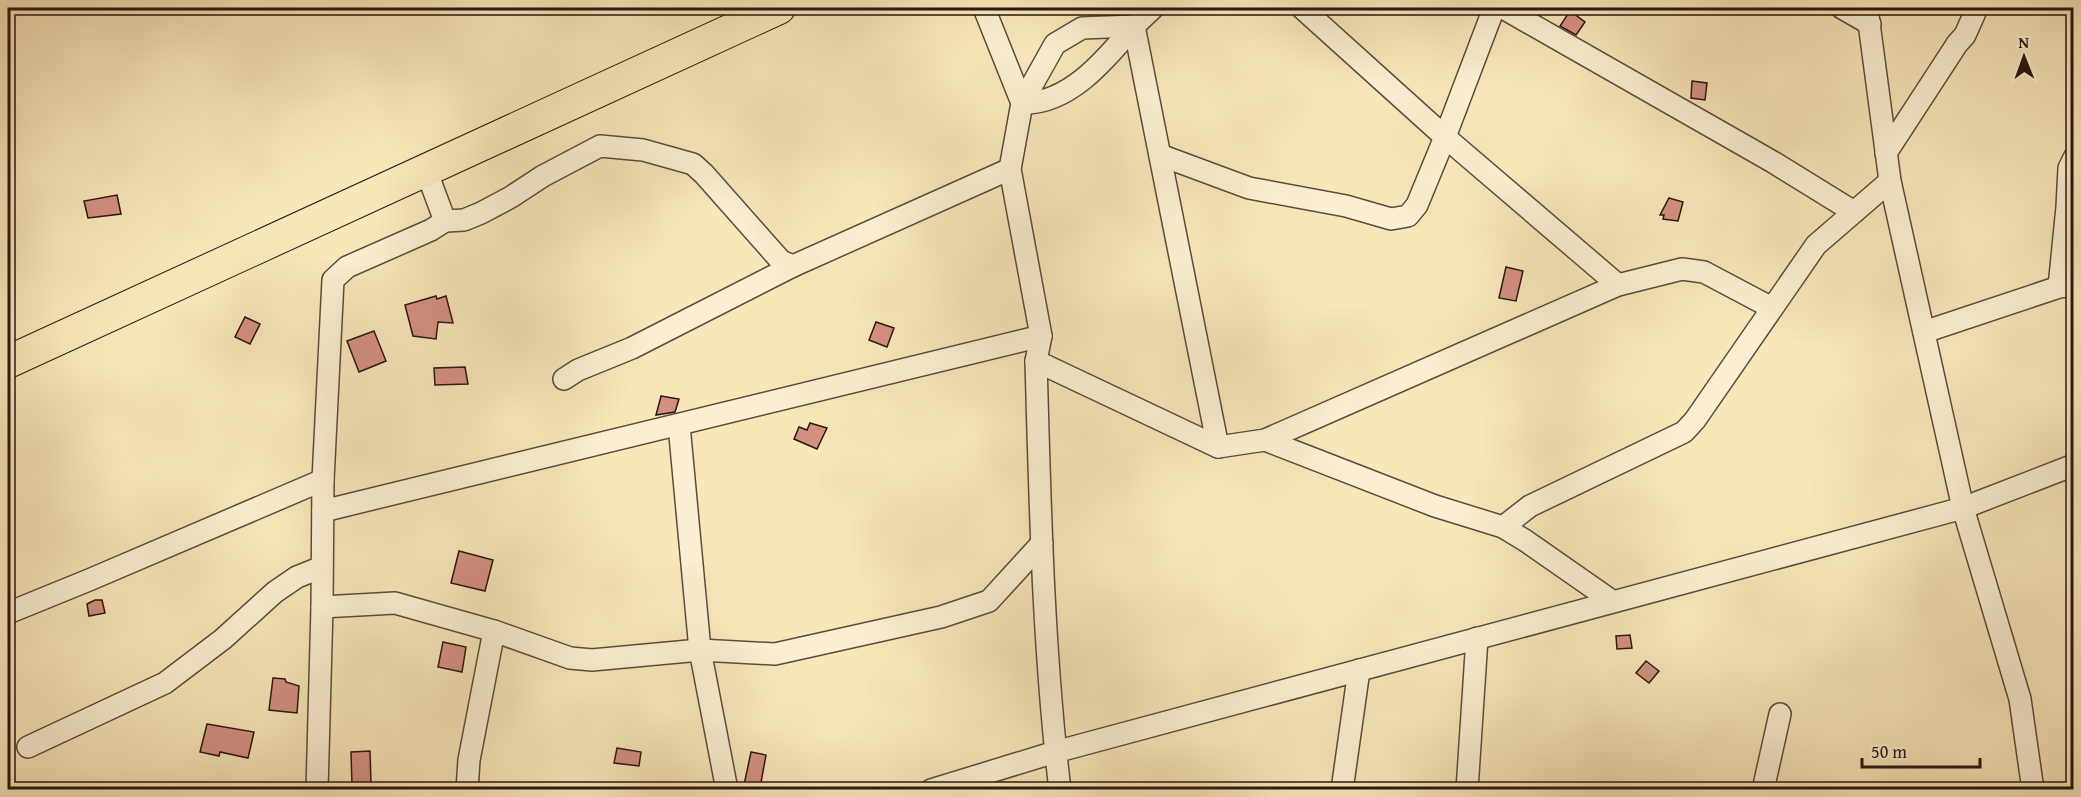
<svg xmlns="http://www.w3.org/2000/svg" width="2081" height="797" viewBox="0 0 2081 797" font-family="'Gentium Book Plus',serif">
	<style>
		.building { fill: #d49082; stroke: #2a1610; stroke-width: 1.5 }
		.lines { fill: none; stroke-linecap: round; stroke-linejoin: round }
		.minor-casing { stroke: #5d4a3a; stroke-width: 24 }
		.highway-casing { stroke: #2a1610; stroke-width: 34 }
		.minor { stroke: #faefd2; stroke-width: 21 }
		.highway { stroke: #f7e7b9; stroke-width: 32 }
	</style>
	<rect width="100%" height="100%" fill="#f7e7b9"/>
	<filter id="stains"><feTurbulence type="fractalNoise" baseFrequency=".00333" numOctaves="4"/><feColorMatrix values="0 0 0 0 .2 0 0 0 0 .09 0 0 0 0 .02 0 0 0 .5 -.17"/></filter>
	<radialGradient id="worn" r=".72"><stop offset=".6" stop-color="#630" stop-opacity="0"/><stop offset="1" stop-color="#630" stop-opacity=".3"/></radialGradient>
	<!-- building -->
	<g class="building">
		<polygon points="1570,11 1585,22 1576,35 1560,26"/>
		<polygon points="1692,81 1707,83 1705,100 1691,98"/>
		<polygon points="117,195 121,214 88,218 84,201"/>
		<polygon points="1669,198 1683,202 1678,221 1663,219 1664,215 1660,215"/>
		<polygon points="1506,267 1523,271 1516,301 1499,298"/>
		<polygon points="436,296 437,299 446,296 453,323 438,322 436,339 413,336 405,305"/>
		<polygon points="245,317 260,324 250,344 235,337"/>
		<polygon points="876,322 894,328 887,347 869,340"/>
		<polygon points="374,331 386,361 359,372 347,341"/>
		<polygon points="465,367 468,384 435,385 434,368"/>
		<polygon points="661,396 679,399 675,412 656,415"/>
		<polygon points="810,423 827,428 817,449 794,439 799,427 807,430"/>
		<polygon points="459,551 493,560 485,591 451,583"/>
		<polygon points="95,600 102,600 105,613 89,616 87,604"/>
		<polygon points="1630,635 1632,648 1617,649 1616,636"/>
		<polygon points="443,642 466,647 462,672 438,667"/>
		<polygon points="1646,661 1659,671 1649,683 1636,673"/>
		<polygon points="273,678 285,679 286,682 299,686 297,713 269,710"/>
		<polygon points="207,724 254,732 248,758 220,752 219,756 200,752"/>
		<polygon points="617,748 641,752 639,766 614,763"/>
		<polygon points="370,751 371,784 352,785 351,752"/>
		<polygon points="751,752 766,755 760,788 744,785"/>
	</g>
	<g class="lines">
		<!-- minor casing -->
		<g class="minor-casing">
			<g id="minor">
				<path d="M 984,8 L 1022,103 C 1069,105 1107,58 1134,26"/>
				<polyline points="1153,8 1134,26 1218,447"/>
				<polyline points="1302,8 1445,137 1618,285"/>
				<polyline points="1503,8 1773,162 1854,212"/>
				<polyline points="1842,8 1870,24"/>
				<polyline points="1867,8 1890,181 1963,508 2020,699 2033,790"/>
				<polyline points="1886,153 1957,44 1965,35 1977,8"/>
				<polyline points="1160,155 1249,188 1346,206 1391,219 1408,216 1417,205 1445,137 1494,8"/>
				<polyline points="445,221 464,220 481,213 511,197 543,176 600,146 643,150 693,164 704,174 781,261 793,266 1010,169"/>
				<polyline points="2059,287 2067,207 2069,168 2074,158"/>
				<polyline points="1924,332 2059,287 2074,285"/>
				<polyline points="1036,361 1218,447 1265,440 1618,285 1682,269 1704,272 1772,308"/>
				<polyline points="564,379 578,370 632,348 793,266"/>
				<polyline points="679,425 700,650 727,790"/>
				<polyline points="1265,440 1435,506 1503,527 1526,541 1612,601"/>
				<polyline points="323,511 1041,336"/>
				<polyline points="1503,527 1530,506 1684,432 1695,420 1816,245 1890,181"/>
				<polyline points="322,607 395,603 494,631 570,658 592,660 700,650 775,654 941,617 989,601 1042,543"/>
				<polyline points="8,613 89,580 323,480"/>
				<polyline points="28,747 165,683 223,639 275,592 297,577 322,567"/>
				<polyline points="317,790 322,607 323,480 333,280 347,267 431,230 445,221 426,170"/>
				<polyline points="467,790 469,760 494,631"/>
				<polyline points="931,790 1055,752 1963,508 2074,465"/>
				<path d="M 1060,790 C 1043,648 1040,504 1036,361 L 1041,336 L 1010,169 L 1022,103 L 1055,44 L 1082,28 L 1134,26"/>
				<polyline points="1342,790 1359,670"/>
				<polyline points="1467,790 1477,638"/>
				<polyline points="1763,790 1780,714"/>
			</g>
		</g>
		<!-- highway casing -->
		<g class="highway-casing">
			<polyline id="highway" points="8,362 779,8"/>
		</g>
		<!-- minor -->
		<use href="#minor" class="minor"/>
		<!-- highway -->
		<use href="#highway" class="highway"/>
	</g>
	<!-- margin -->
	<rect width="2081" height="797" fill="none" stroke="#f7e7b9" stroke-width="30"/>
	<rect x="9" y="9" width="2063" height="779" fill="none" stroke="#2a1610" stroke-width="3"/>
	<rect x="15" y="15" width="2051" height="767" fill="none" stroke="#2a1610" stroke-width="1.5"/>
	<!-- north arrow -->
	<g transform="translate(2024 57) rotate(359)" stroke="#faefd2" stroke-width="4.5" paint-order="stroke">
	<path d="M0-4.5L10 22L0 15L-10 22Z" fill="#2a1610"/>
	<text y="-9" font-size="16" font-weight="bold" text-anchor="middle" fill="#2a1610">N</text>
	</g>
	<!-- scale -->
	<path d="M1862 758v9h118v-9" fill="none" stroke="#2a1610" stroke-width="3"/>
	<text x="1871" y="758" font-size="18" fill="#2a1610" stroke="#faefd2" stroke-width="4.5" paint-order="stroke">50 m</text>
	<rect width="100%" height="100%" filter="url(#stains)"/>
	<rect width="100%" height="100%" fill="url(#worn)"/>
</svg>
